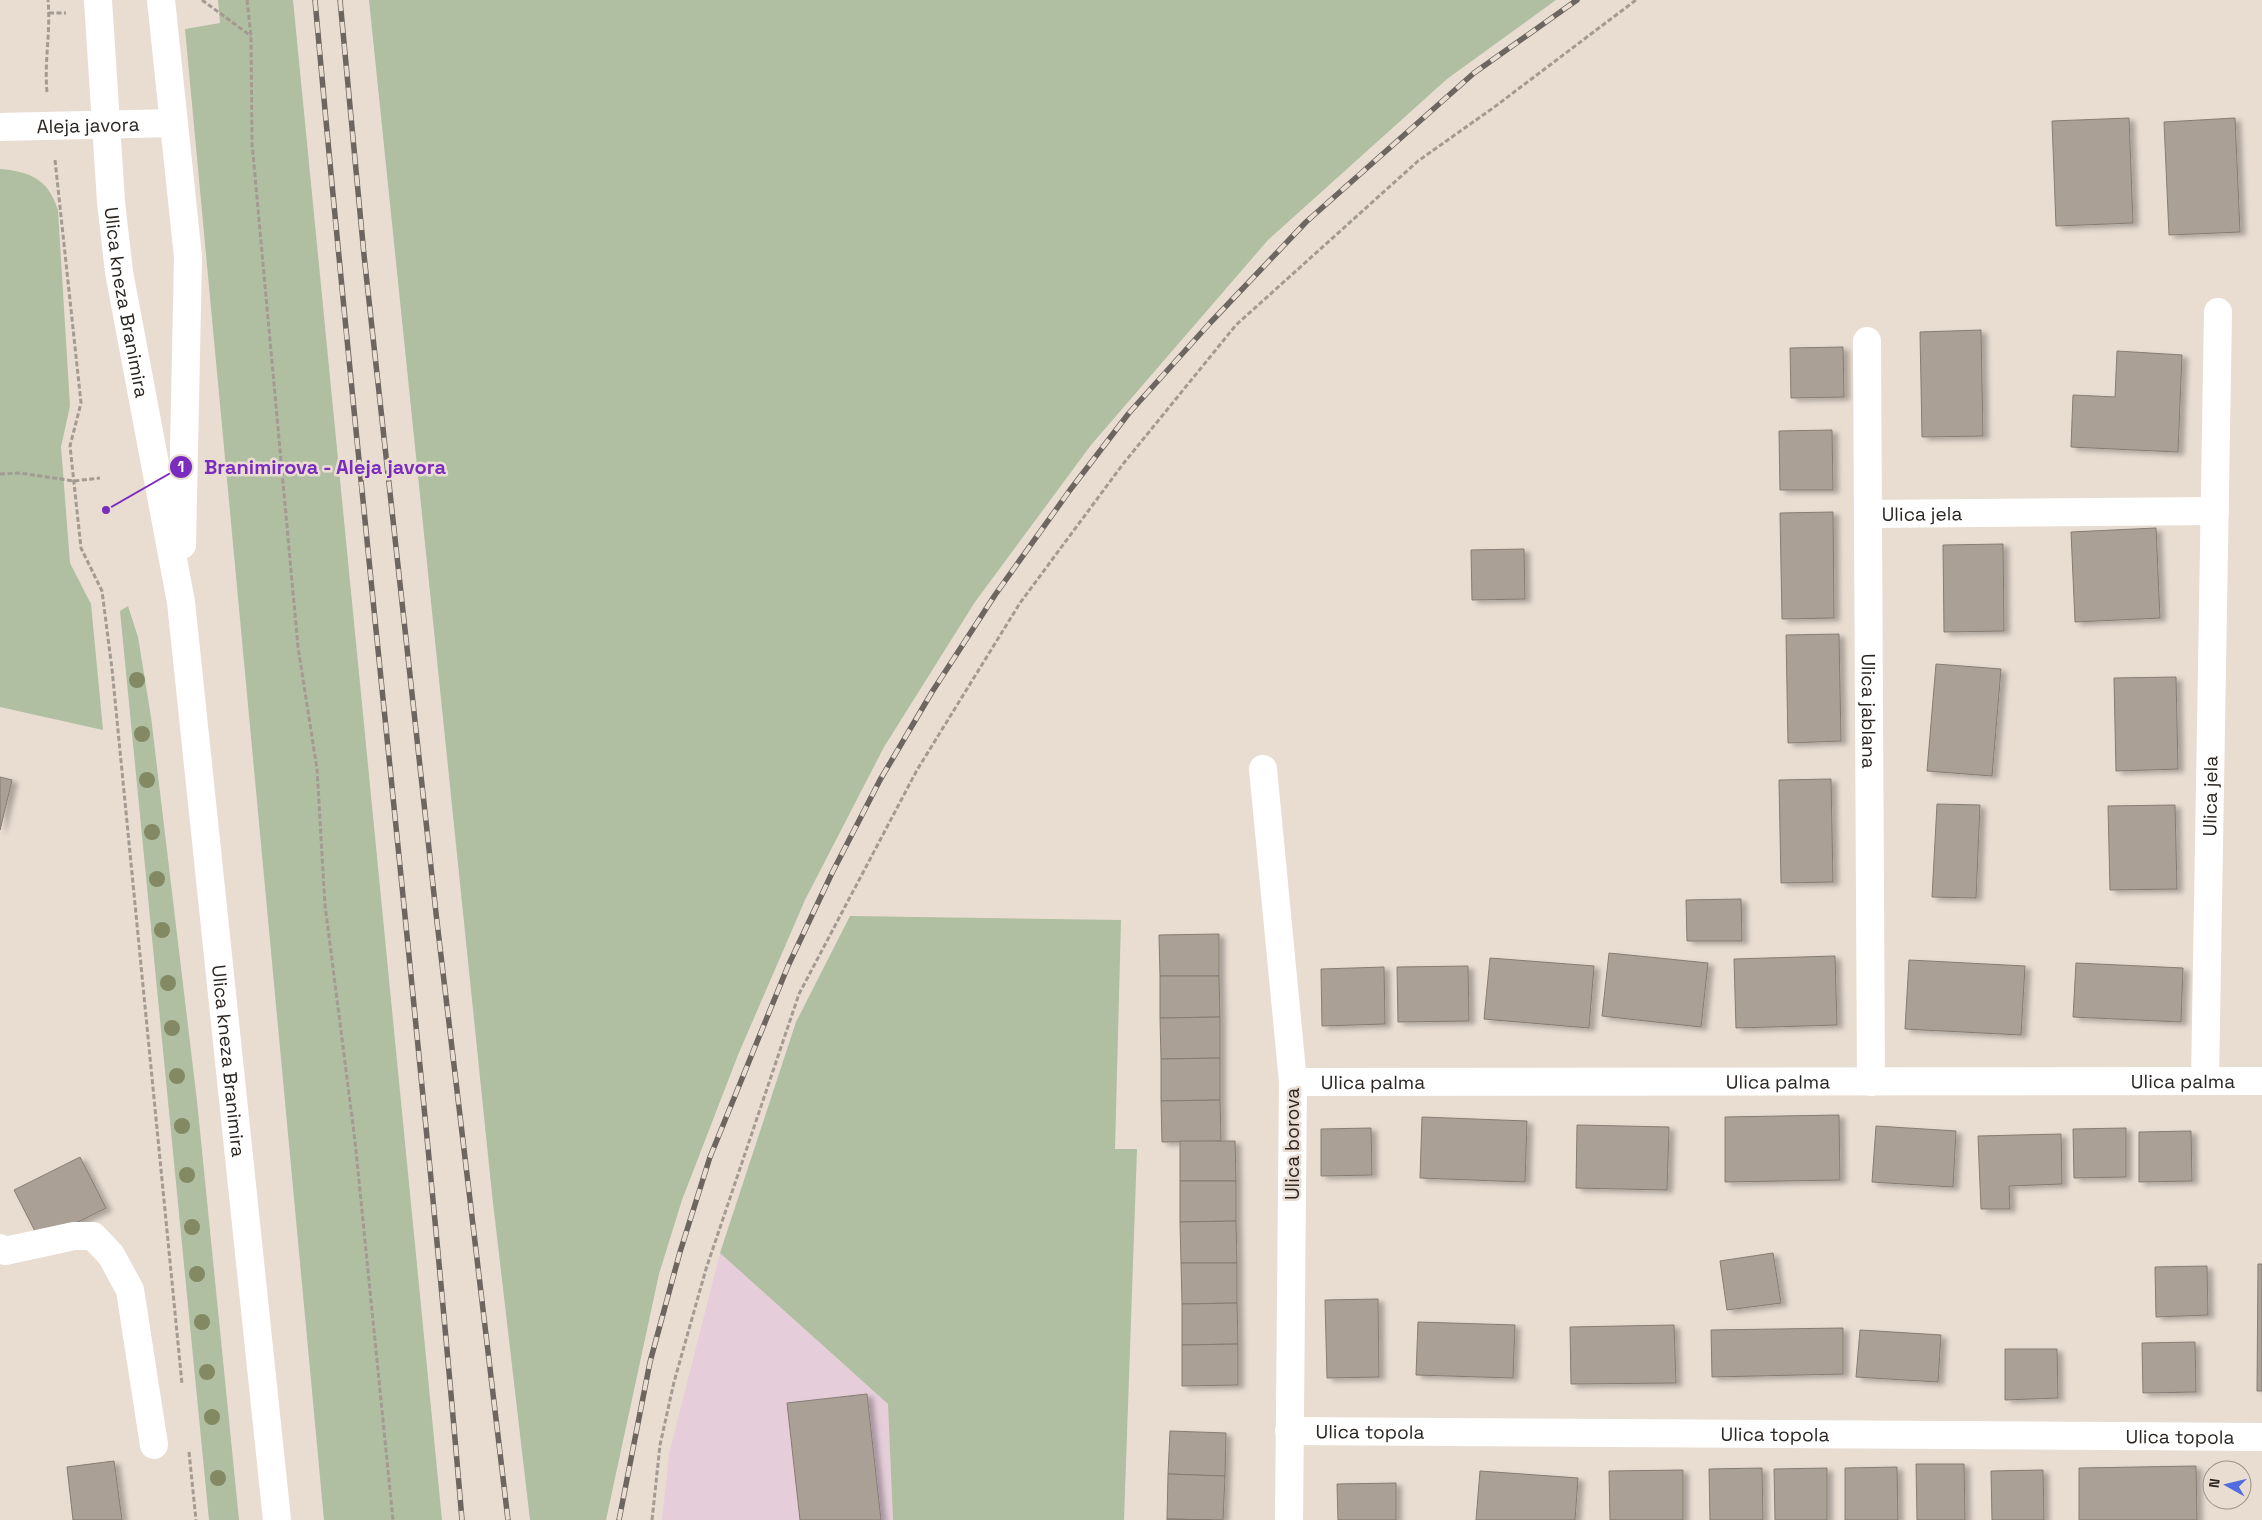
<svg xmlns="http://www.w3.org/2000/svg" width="2262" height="1520" viewBox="0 0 2262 1520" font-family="'Space Grotesk',sans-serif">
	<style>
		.commercial { fill: #e5ceda }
		.green { fill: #b0bea1 }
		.building { fill: #aba095; stroke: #877c72; filter: url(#shadow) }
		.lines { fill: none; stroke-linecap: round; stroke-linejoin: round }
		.path { stroke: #a39a91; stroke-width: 3; stroke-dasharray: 5 2.5; stroke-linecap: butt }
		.minor { stroke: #fff; stroke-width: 28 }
		.secondary { stroke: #fff; stroke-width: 28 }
		.rail-casing { stroke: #6d655f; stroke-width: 5.5 }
		.rail { stroke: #e9ddd2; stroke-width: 4; stroke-dasharray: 11; stroke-linecap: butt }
		.tree { fill: #828963 }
		.labels { text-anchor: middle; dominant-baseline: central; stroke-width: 5; stroke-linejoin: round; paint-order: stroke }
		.street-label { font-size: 19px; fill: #2a2521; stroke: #e9ddd2 }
		.leader { fill: none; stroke: #7b2cbf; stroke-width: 2 }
		.callout-dot { fill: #7b2cbf; stroke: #e9ddd2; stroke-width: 2 }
		.mark-label { font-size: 15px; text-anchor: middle; font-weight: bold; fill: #fff }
		.callout-label { font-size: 20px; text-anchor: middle; font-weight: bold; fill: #7b2cbf; stroke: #e9ddd2; stroke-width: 5; stroke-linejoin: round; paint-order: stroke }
	</style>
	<defs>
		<filter id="shadow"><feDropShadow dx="5.5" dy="3" stdDeviation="2.5" flood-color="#0004"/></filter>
	</defs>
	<rect width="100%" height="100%" fill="#e9ddd2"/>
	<!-- commercial -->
	<polygon class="commercial" points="720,1253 888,1404 893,1520 662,1520 669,1454"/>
	<!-- green -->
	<g class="green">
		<polygon points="218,0 293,0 442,1520 324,1520 185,29 220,23"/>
		<polygon points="369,0 1556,0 1447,79 1268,240 1091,445 975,602 884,747 805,900 738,1055 682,1200 659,1274 606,1520 530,1520 492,1194"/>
		<path d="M 0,169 C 31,172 48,179 58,210 L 70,406 L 61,447 L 70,563 L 91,604 L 103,730 L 0,707 Z"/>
		<polygon points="128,606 138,637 151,717 197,1101 239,1520 209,1520 120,611"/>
		<polygon points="850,916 1121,920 1115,1149 1137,1149 1124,1520 893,1520 888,1404 720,1253 796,1022"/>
	</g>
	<!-- building -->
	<g class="building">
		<polygon points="2129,118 2133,223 2056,226 2052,121"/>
		<polygon points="2235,118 2240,232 2169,235 2164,122"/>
		<polygon points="1981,330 1983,436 1922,437 1920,332"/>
		<polygon points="1843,347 1844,397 1791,398 1790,348"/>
		<polygon points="2117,351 2182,355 2178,452 2071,447 2073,395 2115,397"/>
		<polygon points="1832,430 1833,490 1780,490 1779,431"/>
		<polygon points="1833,512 1834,618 1782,619 1780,513"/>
		<polygon points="2156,528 2160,618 2075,622 2071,532"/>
		<polygon points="2003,544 2004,631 1944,632 1943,545"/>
		<polygon points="1524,549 1525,599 1472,600 1471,550"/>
		<polygon points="1839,634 1841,741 1788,743 1786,635"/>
		<polygon points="1936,664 2001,669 1992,776 1927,771"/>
		<polygon points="2176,677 2178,769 2116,771 2114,678"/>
		<polygon points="0,777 12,780 0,830"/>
		<polygon points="1831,779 1833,882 1781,883 1779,780"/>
		<polygon points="1937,804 1980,805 1976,898 1932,897"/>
		<polygon points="2175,805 2177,889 2110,890 2108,806"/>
		<polygon points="1741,899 1742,941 1687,941 1686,900"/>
		<polygon points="1219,934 1219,976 1160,976 1159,935"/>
		<polygon points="1609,953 1708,963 1701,1027 1602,1016"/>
		<polygon points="1835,956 1837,1025 1736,1028 1734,959"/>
		<polygon points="1490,958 1594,966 1589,1028 1484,1019"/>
		<polygon points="1909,960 2025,966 2021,1035 1905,1029"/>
		<polygon points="2076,963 2183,968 2181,1022 2073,1017"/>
		<polygon points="1468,966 1469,1021 1398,1022 1397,967"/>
		<polygon points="1384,967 1385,1024 1322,1026 1321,969"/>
		<polygon points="1160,976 1219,976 1220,1017 1160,1018"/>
		<polygon points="1220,1017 1220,1058 1161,1059 1160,1018"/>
		<polygon points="1220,1058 1220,1100 1161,1101 1161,1059"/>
		<polygon points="1220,1100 1221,1141 1162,1142 1161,1101"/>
		<polygon points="1839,1115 1840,1180 1725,1182 1725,1117"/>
		<polygon points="1422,1117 1527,1121 1525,1182 1420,1178"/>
		<polygon points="1577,1125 1669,1127 1667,1190 1576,1188"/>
		<polygon points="1876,1126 1956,1131 1953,1187 1872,1182"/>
		<polygon points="1371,1128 1372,1175 1321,1176 1321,1129"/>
		<polygon points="2126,1128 2126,1177 2074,1178 2073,1129"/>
		<polygon points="2191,1131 2192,1181 2139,1182 2139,1132"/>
		<polygon points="2061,1134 2062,1184 2009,1186 2010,1209 1981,1209 1978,1136"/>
		<polygon points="1180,1141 1235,1141 1236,1181 1180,1181"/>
		<polygon points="80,1157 106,1208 40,1241 14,1190"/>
		<polygon points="1180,1181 1236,1181 1236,1221 1180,1222"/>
		<polygon points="1236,1221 1237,1263 1181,1263 1180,1222"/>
		<polygon points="1773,1253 1781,1303 1727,1310 1720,1261"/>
		<polygon points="1181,1263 1237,1263 1237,1303 1182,1304"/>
		<polygon points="2258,1264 2262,1264 2262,1391 2257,1391"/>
		<polygon points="2207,1266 2208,1315 2156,1317 2155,1267"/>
		<polygon points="1378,1299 1379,1377 1327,1378 1325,1300"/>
		<polygon points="1237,1303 1238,1344 1182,1345 1182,1304"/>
		<polygon points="1418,1322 1515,1325 1513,1378 1416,1375"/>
		<polygon points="1674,1325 1676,1383 1571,1384 1570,1327"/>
		<polygon points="1843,1328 1843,1374 1712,1377 1711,1330"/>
		<polygon points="1860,1330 1941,1335 1938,1382 1856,1377"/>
		<polygon points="2195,1342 2196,1392 2143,1393 2142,1343"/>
		<polygon points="1238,1344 1238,1385 1182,1386 1182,1345"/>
		<polygon points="2005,1349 2057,1349 2058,1398 2005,1400"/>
		<polygon points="867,1394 881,1520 800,1520 787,1403"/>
		<polygon points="1170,1431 1226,1433 1225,1476 1168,1474"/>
		<polygon points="114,1461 122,1520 73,1520 67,1467"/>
		<polygon points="1916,1464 1964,1464 1965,1520 1917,1520"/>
		<polygon points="2196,1466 2197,1520 2079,1520 2079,1468"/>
		<polygon points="1897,1467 1898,1520 1845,1520 1845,1468"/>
		<polygon points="1762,1468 1763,1520 1710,1520 1709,1469"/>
		<polygon points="1827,1468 1827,1520 1775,1520 1774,1469"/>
		<polygon points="1683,1470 1683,1520 1610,1520 1609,1471"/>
		<polygon points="2043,1470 2044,1520 1992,1520 1991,1471"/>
		<polygon points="1480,1471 1578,1478 1575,1520 1476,1520"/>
		<polygon points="1168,1474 1225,1476 1223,1520 1167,1519"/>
		<polygon points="1396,1483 1396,1520 1338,1520 1337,1484"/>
		<polygon points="1167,1519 1211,1520 1167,1520"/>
	</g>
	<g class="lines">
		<!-- path -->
		<g class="path">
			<polyline points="202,0 251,36"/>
			<polyline points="247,0 251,36 252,143 298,647 317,769 325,905 355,1141 393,1520"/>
			<polyline points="49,13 66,13"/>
			<path d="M 47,92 C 44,61 51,31 48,0"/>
			<polyline points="55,160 81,403 70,446 81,548 102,591 112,669 182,1384"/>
			<polyline points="0,474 20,473 74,481 100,478"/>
			<polyline points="189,1452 196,1520"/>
			<polyline points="652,1520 660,1445 674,1382 706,1269 799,994 917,770 1020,603 1123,464 1236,325 1418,161 1493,108 1636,0"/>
		</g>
		<!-- minor -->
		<g class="minor">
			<path id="s1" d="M 0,127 L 174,123"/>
			<path id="s2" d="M 1867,341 L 1871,1082"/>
			<path id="s3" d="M 1868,514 L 2215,511"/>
			<polyline points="1263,769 1293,1082 1289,1520"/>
			<path id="s4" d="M 2205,1081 L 2218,312"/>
			<path id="s5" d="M 1293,1082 L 2262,1081"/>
			<polyline points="0,1248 5,1251 74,1236 93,1236 111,1255 130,1290 154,1445"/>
			<path id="s6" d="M 1289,1431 L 2262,1437"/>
		</g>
		<!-- secondary -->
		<g class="secondary">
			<path id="s7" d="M 98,0 L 111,202 L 119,272 L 181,602 L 277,1520"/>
			<polyline points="161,0 188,257 182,545"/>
		</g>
		<!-- rail casing -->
		<g class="rail-casing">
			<g id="rail">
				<path d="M 315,0 C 360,507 419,1013 462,1520"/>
				<polyline points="340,0 364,255 437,922 508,1520"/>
				<polyline points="619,1520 650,1362 680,1252 710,1157 788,966 832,873 880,780 932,692 995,595 1070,490 1129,413 1210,323 1306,222 1474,73 1577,0"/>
			</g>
		</g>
		<!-- rail -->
		<use href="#rail" class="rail"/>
	</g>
	<!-- trees -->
	<g class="tree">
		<circle cx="137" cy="680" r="8"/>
		<circle cx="142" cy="734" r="8"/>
		<circle cx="147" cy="780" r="8"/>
		<circle cx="152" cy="832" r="8"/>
		<circle cx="157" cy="879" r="8"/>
		<circle cx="162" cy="930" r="8"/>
		<circle cx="168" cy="983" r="8"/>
		<circle cx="172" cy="1028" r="8"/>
		<circle cx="177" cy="1076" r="8"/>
		<circle cx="182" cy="1126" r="8"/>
		<circle cx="187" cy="1175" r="8"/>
		<circle cx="192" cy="1227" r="8"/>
		<circle cx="197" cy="1274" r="8"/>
		<circle cx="202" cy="1322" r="8"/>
		<circle cx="207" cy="1372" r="8"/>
		<circle cx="212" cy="1417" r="8"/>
		<circle cx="218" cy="1478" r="8"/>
	</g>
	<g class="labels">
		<!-- street labels -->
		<g class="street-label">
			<text stroke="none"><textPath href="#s1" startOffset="88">Aleja javora</textPath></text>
			<text stroke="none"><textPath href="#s7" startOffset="304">Ulica kneza Branimira</textPath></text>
			<text stroke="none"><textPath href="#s3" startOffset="54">Ulica jela</textPath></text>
			<text stroke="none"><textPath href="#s2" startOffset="370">Ulica jablana</textPath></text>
			<text stroke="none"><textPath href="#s4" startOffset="285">Ulica jela</textPath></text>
			<text stroke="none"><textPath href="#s7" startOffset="1070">Ulica kneza Branimira</textPath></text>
			<text stroke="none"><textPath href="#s5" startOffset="890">Ulica palma</textPath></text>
			<text stroke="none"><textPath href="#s5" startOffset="80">Ulica palma</textPath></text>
			<text stroke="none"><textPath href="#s5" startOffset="485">Ulica palma</textPath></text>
			<text transform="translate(1292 1144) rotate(-90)">Ulica borova</text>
			<text stroke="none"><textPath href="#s6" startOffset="81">Ulica topola</textPath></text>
			<text stroke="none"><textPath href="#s6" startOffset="486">Ulica topola</textPath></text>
			<text stroke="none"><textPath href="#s6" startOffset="891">Ulica topola</textPath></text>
		</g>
	</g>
	<!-- callouts -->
	<path class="leader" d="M106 510L181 467"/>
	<g class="callout-dot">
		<circle cx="106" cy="510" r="5"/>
		<circle cx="181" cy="467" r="12"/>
	</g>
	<g class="mark-label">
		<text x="181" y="472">1</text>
	</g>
	<g class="callout-label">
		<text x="325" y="474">Branimirova - Aleja javora</text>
	</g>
	<!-- north arrow -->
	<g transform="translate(2227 1485) rotate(278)"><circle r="24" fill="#e9ddd2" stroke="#9d938b"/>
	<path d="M0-4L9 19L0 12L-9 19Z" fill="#516be0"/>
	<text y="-8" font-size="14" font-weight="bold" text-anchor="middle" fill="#2a2521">N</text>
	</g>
</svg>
